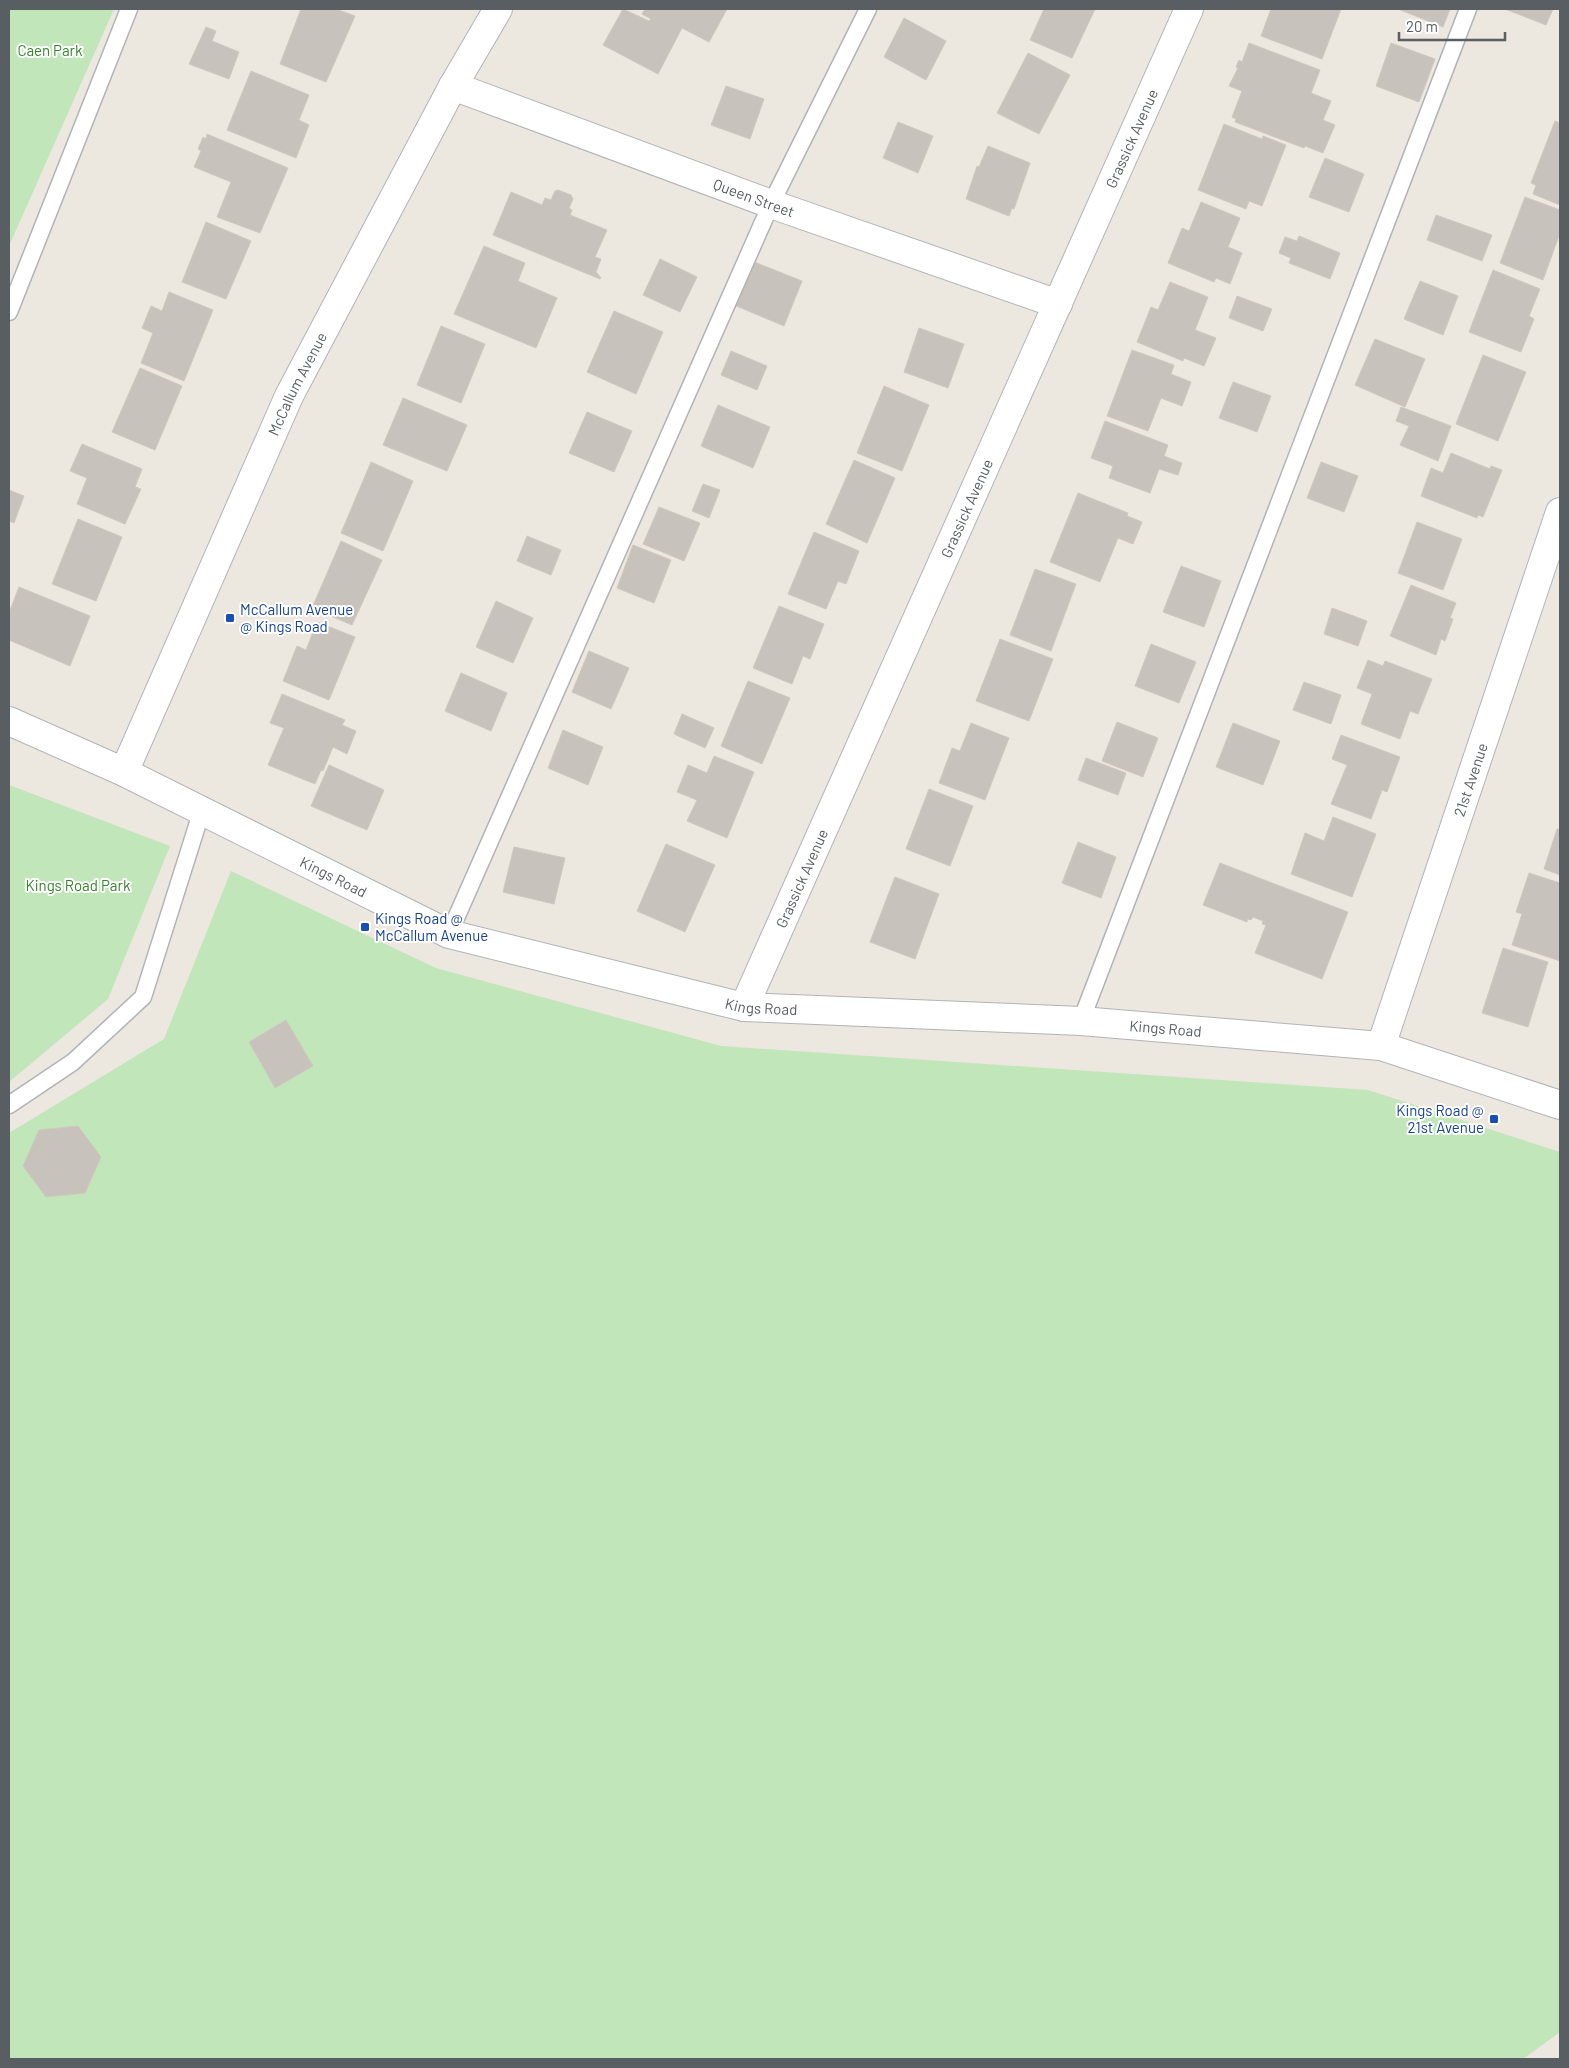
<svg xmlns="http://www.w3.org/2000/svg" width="1569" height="2068" viewBox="0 0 1569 2068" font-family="Barlow,sans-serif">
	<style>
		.green { fill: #c0e6b9 }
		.building { fill: #c7c2bc; stroke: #d1c8bd }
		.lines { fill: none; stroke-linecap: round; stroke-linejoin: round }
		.service-casing { stroke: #b0b4b8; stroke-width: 19 }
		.minor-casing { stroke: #b0b4b8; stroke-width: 30 }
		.tertiary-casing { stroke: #b0b4b8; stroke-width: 30 }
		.service { stroke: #fff; stroke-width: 16 }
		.minor { stroke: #fff; stroke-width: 28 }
		.tertiary { stroke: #fff; stroke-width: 28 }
		.transit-dot { fill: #1a4fb4; stroke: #fff; stroke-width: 2 }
		.labels { text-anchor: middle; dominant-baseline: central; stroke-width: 4; stroke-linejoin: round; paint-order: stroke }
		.park-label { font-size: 15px; fill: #38822e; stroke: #fff }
		.street-label { font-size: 15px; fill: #585e61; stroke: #fff }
		.transit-label { font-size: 15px; fill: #164399; stroke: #fff; text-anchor: start }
	</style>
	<rect width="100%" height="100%" fill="#ece7df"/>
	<!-- green -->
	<g class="green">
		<polygon points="9,9 114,9 9,246"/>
		<polygon points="9,785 170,846 108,999 9,1082"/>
		<polygon points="231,871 436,968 721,1046 1368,1090 1560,1152 1560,2032 1523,2059 9,2059 9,1133 164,1039"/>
	</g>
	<!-- building -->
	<g class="building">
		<polygon points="301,9 336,9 355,16 326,82 280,64"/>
		<polygon points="623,9 649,21 651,19 642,14 645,9 727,9 709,42 682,28 658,74 603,45"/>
		<polygon points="1044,9 1095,9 1072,58 1030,40"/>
		<polygon points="1271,9 1341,9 1322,59 1261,36"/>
		<polygon points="1398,9 1450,9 1443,27"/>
		<polygon points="1505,9 1553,9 1546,25"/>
		<polygon points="904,18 946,41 926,80 884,57"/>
		<polygon points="206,27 216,31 212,41 239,52 229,79 189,64"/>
		<polygon points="1249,43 1320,70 1311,93 1331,101 1323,120 1335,125 1323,153 1305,146 1304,148 1235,122 1236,119 1232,117 1242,91 1229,86 1238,68 1236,67 1239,60 1242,62"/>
		<polygon points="1391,43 1435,59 1419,102 1376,86"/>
		<polygon points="1028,53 1070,75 1039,134 997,113"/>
		<polygon points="251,71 309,95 299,120 309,125 296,158 227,130"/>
		<polygon points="726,86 764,99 750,139 711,125"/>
		<polygon points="1555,121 1560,123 1560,205 1533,194 1536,185 1531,183"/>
		<polygon points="898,122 933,136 918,173 883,158"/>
		<polygon points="1224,124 1262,139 1263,136 1286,145 1262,206 1249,201 1246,209 1198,190"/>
		<polygon points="207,134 288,168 260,233 217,217 231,182 194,167 201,151 198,149 203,137 206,139"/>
		<polygon points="988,146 1030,163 1014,209 1012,208 1009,216 966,199 977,166 979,167"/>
		<polygon points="1325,158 1364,174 1349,212 1309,197"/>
		<polygon points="558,190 571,195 573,199 569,208 572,210 570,215 607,230 595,257 601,259 596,272 601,278 600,279 493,235 511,192 542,205 545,198 551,200 555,191"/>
		<polygon points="1525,197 1560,210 1560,233 1543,280 1500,263"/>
		<polygon points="1201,202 1240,218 1228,247 1242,253 1230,284 1216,278 1214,282 1168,263 1182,228 1189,231"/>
		<polygon points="1436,215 1492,235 1482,261 1427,240"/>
		<polygon points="206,222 251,241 226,299 182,282"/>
		<polygon points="1299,236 1340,253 1330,279 1289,263 1291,258 1279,253 1285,237 1297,241"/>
		<polygon points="484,246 525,263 518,281 557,298 536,348 454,314"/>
		<polygon points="660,259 697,277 680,312 643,295"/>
		<polygon points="752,261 802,281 784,326 734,305"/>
		<polygon points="1493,270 1540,289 1529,316 1534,319 1521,352 1469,332"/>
		<polygon points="1420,281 1458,296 1443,335 1404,319"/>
		<polygon points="1170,282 1208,297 1195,330 1216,338 1204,366 1184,358 1183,361 1137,342 1151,307 1158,310"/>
		<polygon points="169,292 213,310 184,381 141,363 153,333 142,328 151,306 162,311"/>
		<polygon points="1237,296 1272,309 1263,331 1229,318"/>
		<polygon points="614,311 663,332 636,394 587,372"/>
		<polygon points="441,326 485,344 461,403 417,385"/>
		<polygon points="919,328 964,344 948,388 904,372"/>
		<polygon points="1375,339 1425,359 1405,407 1355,385"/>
		<polygon points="1132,350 1174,365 1171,374 1191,382 1182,406 1161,398 1148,431 1107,416"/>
		<polygon points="731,351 767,366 757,390 721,375"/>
		<polygon points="1483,355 1526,372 1498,441 1456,424"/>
		<polygon points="140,368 182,386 155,450 112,432"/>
		<polygon points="1233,382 1271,396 1257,432 1219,418"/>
		<polygon points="884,386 929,405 902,471 857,453"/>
		<polygon points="403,398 467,425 447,471 383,445"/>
		<polygon points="718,405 770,427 753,468 701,446"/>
		<polygon points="1401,407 1451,426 1438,461 1400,445 1409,426 1396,421"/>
		<polygon points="587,412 632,431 614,472 569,453"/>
		<polygon points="1105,421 1168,445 1164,456 1182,463 1178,475 1159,469 1150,493 1109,478 1113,466 1091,458"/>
		<polygon points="82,444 142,469 135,487 141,489 125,524 77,504 87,478 70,471"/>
		<polygon points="1451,453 1490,469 1491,466 1502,470 1483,517 1478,515 1477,518 1421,496 1431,468 1443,473"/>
		<polygon points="854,460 895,478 867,543 826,524"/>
		<polygon points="371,462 413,481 383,551 341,533"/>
		<polygon points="1321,462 1358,476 1344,512 1307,498"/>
		<polygon points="703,484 720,490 709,518 692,511"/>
		<polygon points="9,490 24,496 14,523 9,521"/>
		<polygon points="1078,493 1128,513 1127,516 1142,522 1133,544 1118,538 1100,582 1050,562"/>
		<polygon points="659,507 700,523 684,561 643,544"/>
		<polygon points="78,519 122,537 96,601 52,584"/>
		<polygon points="1417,522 1462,539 1443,590 1398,573"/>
		<polygon points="814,532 859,551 846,584 838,581 826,609 788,594"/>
		<polygon points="527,536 561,550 551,575 517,561"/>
		<polygon points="341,541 382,560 352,625 312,608"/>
		<polygon points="633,545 671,560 654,603 617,588"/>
		<polygon points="1181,566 1221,581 1204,627 1163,612"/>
		<polygon points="1035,569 1076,584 1051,651 1010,635"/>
		<polygon points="1411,585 1456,603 1450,618 1453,619 1445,641 1441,639 1436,655 1390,636"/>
		<polygon points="19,587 90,616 70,666 9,640 9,613"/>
		<polygon points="496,601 533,618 513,663 476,647"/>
		<polygon points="779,606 824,624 810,659 803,656 792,684 753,668"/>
		<polygon points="1332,608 1367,621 1358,646 1324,634"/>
		<polygon points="317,622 355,637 329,700 283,681 297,646 306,650"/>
		<polygon points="1000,639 1053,659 1029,721 976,701"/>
		<polygon points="1151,644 1196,662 1179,703 1135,686"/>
		<polygon points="589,651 629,668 611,709 572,692"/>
		<polygon points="1368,660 1383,666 1385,661 1432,679 1418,714 1410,711 1400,739 1361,724 1372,694 1357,688"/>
		<polygon points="461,673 507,693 491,731 445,711"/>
		<polygon points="748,681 790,698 762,764 721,746"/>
		<polygon points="1304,682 1341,695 1331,724 1293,710"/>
		<polygon points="282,694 345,720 342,725 356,731 347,754 333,747 323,771 321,770 315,784 268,765 284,728 270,723"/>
		<polygon points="682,714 714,728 705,748 674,734"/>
		<polygon points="1117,722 1158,738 1143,777 1102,761"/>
		<polygon points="971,723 1009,738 985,800 939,783 952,748 960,751"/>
		<polygon points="1233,723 1280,741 1263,785 1216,767"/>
		<polygon points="563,730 603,747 588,785 548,768"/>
		<polygon points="1341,735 1400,757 1387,792 1382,790 1371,819 1331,804 1347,765 1332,759"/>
		<polygon points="714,756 754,772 727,838 687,821 697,800 677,792 688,765 707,773"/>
		<polygon points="1086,758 1126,773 1118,795 1078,780"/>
		<polygon points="329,765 384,790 367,830 311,806"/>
		<polygon points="929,789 973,806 950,866 906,849"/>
		<polygon points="1333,817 1376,834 1352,897 1291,874 1305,833 1324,841"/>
		<polygon points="1557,829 1560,830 1560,875 1544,869"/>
		<polygon points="1078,842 1116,857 1101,898 1062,883"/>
		<polygon points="666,844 715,865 685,932 637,911"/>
		<polygon points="514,847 565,858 554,904 503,892"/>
		<polygon points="1220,863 1348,912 1322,979 1255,953 1266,925 1262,924 1263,921 1253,917 1251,920 1248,919 1247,922 1203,905"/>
		<polygon points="1529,873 1560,883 1560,961 1512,945 1522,914 1516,912"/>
		<polygon points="895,877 939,894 915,959 870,942"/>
		<polygon points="1503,948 1548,962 1528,1027 1482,1013"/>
		<polygon points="286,1020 313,1066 275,1088 249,1042"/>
		<polygon points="78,1126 101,1157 85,1193 46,1197 23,1166 39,1130"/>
	</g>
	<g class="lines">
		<!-- service casing -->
		<g class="service-casing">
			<g id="service">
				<polyline points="9,312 129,9"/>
				<polyline points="449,934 771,204 868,9"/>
				<polyline points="1081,1021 1468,9"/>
				<polyline points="9,1105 73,1062 143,997 202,810"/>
			</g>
		</g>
		<!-- minor casing -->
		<g class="minor-casing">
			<g id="minor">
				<path id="s1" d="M 453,86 L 771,204 L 1058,304"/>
				<path id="s2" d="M 124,772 L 289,396 L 453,86 L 498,9"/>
				<path id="s3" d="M 744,1007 L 1189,9"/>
				<path id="s4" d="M 1381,1046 L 1560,512"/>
			</g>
		</g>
		<!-- tertiary casing -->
		<g class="tertiary-casing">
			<g id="tertiary">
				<path id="s5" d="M 9,721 L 124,772 L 449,934 L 744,1007 L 1081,1021 L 1381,1046 L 1560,1105"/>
			</g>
		</g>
		<!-- service -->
		<use href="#service" class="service"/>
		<!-- minor -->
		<use href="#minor" class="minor"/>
		<!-- tertiary -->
		<use href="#tertiary" class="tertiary"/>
	</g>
	<!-- markers -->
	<g class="transit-dot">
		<rect x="225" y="613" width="10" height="10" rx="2.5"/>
		<rect x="360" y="922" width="10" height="10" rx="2.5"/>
		<rect x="1489" y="1114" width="10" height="10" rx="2.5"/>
	</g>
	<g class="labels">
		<!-- park labels -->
		<g class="park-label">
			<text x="50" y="50">Caen Park</text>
			<text x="78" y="885">Kings Road Park</text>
		</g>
		<!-- street labels -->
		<g class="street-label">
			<text stroke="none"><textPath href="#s3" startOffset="951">Grassick Avenue</textPath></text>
			<text stroke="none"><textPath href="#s1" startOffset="321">Queen Street</textPath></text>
			<text stroke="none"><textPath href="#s2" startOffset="425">McCallum Avenue</textPath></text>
			<text stroke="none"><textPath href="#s3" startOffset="546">Grassick Avenue</textPath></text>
			<text stroke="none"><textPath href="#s4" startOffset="281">21st Avenue</textPath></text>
			<text stroke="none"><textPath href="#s5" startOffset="360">Kings Road</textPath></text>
			<text stroke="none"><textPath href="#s3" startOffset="141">Grassick Avenue</textPath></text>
			<text stroke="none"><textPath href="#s5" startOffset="810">Kings Road</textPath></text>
			<text stroke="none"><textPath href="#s5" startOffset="1215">Kings Road</textPath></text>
		</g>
		<!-- transit labels -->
		<g class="transit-label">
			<text x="240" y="609">McCallum Avenue<tspan x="240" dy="17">@ Kings Road</tspan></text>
			<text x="375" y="918">Kings Road @<tspan x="375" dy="17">McCallum Avenue</tspan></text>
			<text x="1484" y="1110" text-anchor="end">Kings Road @<tspan x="1484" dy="17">21st Avenue</tspan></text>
		</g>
	</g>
	<!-- border -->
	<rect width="1569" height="2068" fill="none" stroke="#585e61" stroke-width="20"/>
	<!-- scale -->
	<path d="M1399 32v8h106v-8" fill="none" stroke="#585e61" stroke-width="2.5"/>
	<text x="1406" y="32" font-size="15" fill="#585e61" stroke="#ffffff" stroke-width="4" paint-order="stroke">20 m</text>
</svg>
